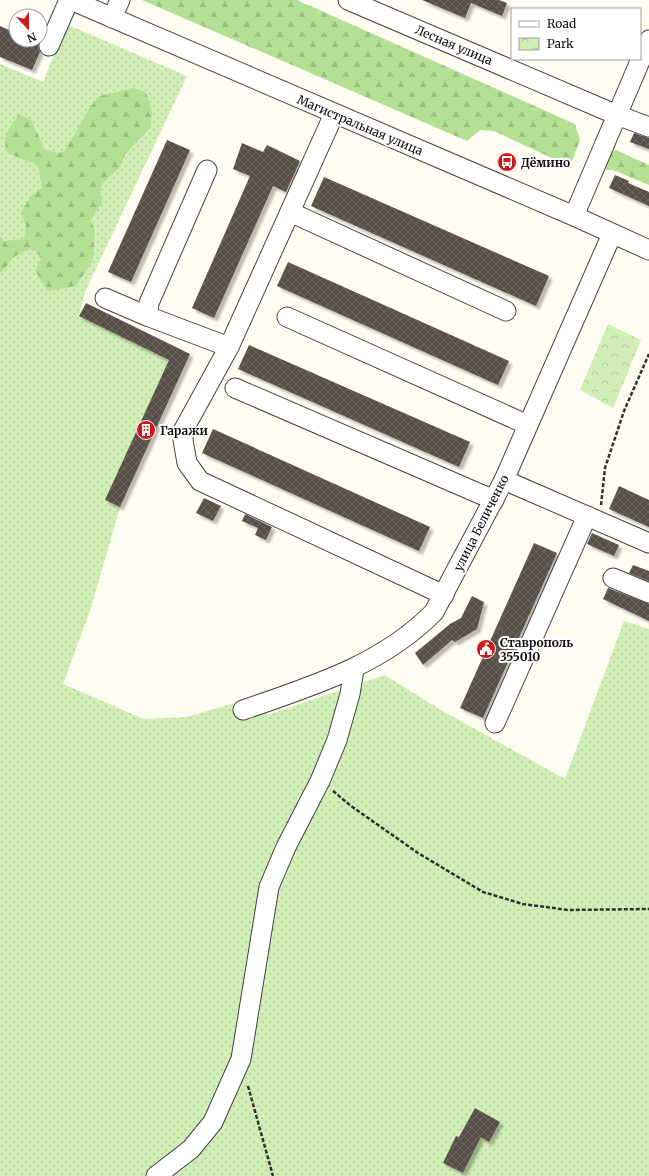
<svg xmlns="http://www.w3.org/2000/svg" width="649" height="1176" viewBox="0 0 649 1176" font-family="Merriweather,serif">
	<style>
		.grass { fill: url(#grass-dots) }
		.forest { fill: url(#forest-firs) }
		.park { fill: url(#park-crowns) }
		.building { fill: url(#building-cross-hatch); filter: url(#shadow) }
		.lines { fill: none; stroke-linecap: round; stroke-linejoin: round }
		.minor-casing { stroke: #424242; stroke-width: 21 }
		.path { stroke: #313131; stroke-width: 2.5; stroke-dasharray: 4 2; stroke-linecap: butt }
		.minor { stroke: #fff; stroke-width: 19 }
		.labels { text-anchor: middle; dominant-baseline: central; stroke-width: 4; stroke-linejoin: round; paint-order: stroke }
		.street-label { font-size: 12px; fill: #0f0f0f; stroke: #fff }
		.poi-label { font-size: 12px; font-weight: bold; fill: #0f0f0f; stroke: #fff; text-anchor: start }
	</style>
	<defs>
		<pattern id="grass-dots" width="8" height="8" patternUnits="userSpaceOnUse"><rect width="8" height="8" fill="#d1eeb6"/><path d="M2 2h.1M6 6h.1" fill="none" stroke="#b2cb9b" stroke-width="1.8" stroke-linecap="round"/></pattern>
		<pattern id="forest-firs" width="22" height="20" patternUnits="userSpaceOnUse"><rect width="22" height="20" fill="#b4e094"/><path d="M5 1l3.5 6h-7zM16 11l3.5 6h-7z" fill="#9abf7e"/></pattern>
		<pattern id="park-crowns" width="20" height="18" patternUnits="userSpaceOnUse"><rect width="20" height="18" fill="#d1eeb6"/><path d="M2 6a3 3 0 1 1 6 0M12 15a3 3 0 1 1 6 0" fill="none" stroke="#b2cb9b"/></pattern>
		<pattern id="building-cross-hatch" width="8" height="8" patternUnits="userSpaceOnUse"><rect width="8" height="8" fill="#59504a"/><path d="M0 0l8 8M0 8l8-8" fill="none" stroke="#6c6560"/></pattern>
		<filter id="shadow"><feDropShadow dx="3.5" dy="3.5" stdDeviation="1" flood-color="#0004"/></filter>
	</defs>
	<rect width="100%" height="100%" fill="#fffdf1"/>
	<!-- grass -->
	<polygon class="grass" points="66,24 187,76 85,292 79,315 169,360 106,500 120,507 91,608 63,684 144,719 187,717 261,695 267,715 385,675 439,709 565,779 624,621 649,629 649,1176 0,1176 0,64 43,82"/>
	<!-- forest -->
	<g class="forest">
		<polygon points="142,0 297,0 575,124 580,140 572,161 560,162 494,131 480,130 467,141"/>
		<path d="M 133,88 L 146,92 L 152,112 L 151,127 L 125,154 L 120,167 L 103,183 L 100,190 L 102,203 L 97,209 L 91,221 L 95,229 L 93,260 L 76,286 L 48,291 L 35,271 L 41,259 L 37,252 L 30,249 L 15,256 L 0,274 L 0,236 L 4,241 L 24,239 L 26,225 L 21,212 L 31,196 L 42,188 L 39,169 L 35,164 L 7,153 C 1,137 10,126 19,114 L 31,120 L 45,150 L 58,153 L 65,151 L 90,107 L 100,96 Z"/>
		<polygon points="616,150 649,165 649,185 613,170 606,170 604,164 608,151"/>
	</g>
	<!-- park -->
	<polygon class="park" points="608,324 641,340 613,408 580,390"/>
	<!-- building -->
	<g class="building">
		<polygon points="422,0 499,0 507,3 502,16 471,3 465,18"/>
		<polygon points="0,26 16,33 16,40 34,40 39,42 38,48 40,52 32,70 0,57"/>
		<polygon points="634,133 649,138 649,149 630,142"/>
		<polygon points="167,140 190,150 131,282 108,272"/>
		<polygon points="242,143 263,152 267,145 300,161 286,192 273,186 214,318 192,308 250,176 233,169"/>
		<polygon points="615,175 629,181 628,183 649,192 649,206 609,188"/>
		<polygon points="324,177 549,276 536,306 311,206"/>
		<polygon points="288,262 509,361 498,385 277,286"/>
		<polygon points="86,303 190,354 120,507 105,500 169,360 79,316"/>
		<polygon points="249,345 470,442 459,467 238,369"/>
		<polygon points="213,429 430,527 419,551 202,453"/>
		<polygon points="619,486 649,500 649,527 609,509"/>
		<polygon points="204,498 221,506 213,521 196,513"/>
		<polygon points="245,514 272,527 266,540 255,535 258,528 242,521"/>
		<polygon points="592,533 619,545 614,556 587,544"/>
		<polygon points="534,543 557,553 483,718 460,708"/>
		<polygon points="633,565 649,571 649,581 629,573"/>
		<polygon points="608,588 649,604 649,621 603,599"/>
		<polygon points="472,596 484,602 477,629 455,642 452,640 423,665 415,653 450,624 461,618"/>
		<polygon points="475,1108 500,1122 489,1142 481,1137 463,1173 443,1163 456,1136 459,1137"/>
	</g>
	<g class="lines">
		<!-- minor casing -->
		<g class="minor-casing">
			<g id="minor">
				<polyline points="71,0 574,216 649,250"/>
				<polyline points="348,0 617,115 649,127"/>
				<polyline points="112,18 120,0"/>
				<polyline points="49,46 69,0"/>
				<polyline points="207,170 149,303 147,316 229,347 334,114"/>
				<polyline points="290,212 506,311"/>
				<polyline points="574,216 649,40"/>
				<polyline points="105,298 147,316"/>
				<polyline points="287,317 528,425"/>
				<polyline points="229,347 184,429 183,440 187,463 200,481 444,595"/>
				<polyline points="235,388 494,500"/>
				<polyline points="504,480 649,543"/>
				<polyline points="613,578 649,593"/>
				<path d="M 243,710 C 312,686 382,665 434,612 L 504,480 L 612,234"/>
				<polyline points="495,723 587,516"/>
				<polyline points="156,1176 191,1149 213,1122 241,1059 269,887 286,847 320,781 337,740 350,694 354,669"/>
			</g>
		</g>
		<!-- path -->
		<g class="path">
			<polyline points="601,505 605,468 624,411 649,354"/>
			<polyline points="333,791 351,806 418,853 483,892 523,904 568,910 649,909"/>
			<polyline points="248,1086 273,1176"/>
		</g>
		<!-- minor -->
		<use href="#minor" class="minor"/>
	</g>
	<!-- icons -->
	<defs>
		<g id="bus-disc" transform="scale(1)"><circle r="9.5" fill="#cd191c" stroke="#fff"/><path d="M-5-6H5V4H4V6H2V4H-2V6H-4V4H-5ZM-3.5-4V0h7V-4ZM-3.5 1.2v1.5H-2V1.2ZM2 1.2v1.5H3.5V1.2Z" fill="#fff"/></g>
		<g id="building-disc" transform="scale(1)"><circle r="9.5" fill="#cd191c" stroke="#fff"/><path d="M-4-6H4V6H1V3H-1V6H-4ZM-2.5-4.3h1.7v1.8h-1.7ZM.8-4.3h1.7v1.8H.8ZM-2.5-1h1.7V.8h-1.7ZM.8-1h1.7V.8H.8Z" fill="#fff"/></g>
		<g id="civic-disc" transform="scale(1)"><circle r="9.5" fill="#cd191c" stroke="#fff"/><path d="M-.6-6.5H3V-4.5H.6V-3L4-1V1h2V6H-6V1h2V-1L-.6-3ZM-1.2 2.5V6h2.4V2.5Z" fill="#fff"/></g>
	</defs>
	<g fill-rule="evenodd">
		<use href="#bus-disc" x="507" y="162"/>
		<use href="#building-disc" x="146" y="430"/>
		<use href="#civic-disc" x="486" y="649"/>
	</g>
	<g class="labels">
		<!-- street labels -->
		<g class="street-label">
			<text transform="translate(454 45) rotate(23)">Лесная улица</text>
			<text transform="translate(360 125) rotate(23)">Магистральная улица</text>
			<text transform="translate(481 523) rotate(-63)">улица Беличенко</text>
		</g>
		<!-- poi labels -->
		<g class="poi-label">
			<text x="521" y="162">Дёмино</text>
			<text x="160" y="430">Гаражи</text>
			<text x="500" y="642">Ставрополь<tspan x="500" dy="14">355010</tspan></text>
		</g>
	</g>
	<!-- legend -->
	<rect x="511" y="8" width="130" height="52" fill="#ffffff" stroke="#9f9f9f"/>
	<rect x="519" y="21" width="20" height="6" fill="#ffffff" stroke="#9f9f9f"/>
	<text x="547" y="28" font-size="12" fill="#0f0f0f">Road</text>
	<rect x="519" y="38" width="20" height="12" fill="url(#park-crowns)" stroke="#9f9f9f"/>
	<text x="547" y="48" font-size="12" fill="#0f0f0f">Park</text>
	<!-- north arrow -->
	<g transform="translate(28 28) rotate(158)"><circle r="19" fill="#ffffff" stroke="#9f9f9f"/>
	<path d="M0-3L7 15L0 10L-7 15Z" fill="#cd191c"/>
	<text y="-6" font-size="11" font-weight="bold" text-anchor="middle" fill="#0f0f0f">N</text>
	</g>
</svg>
